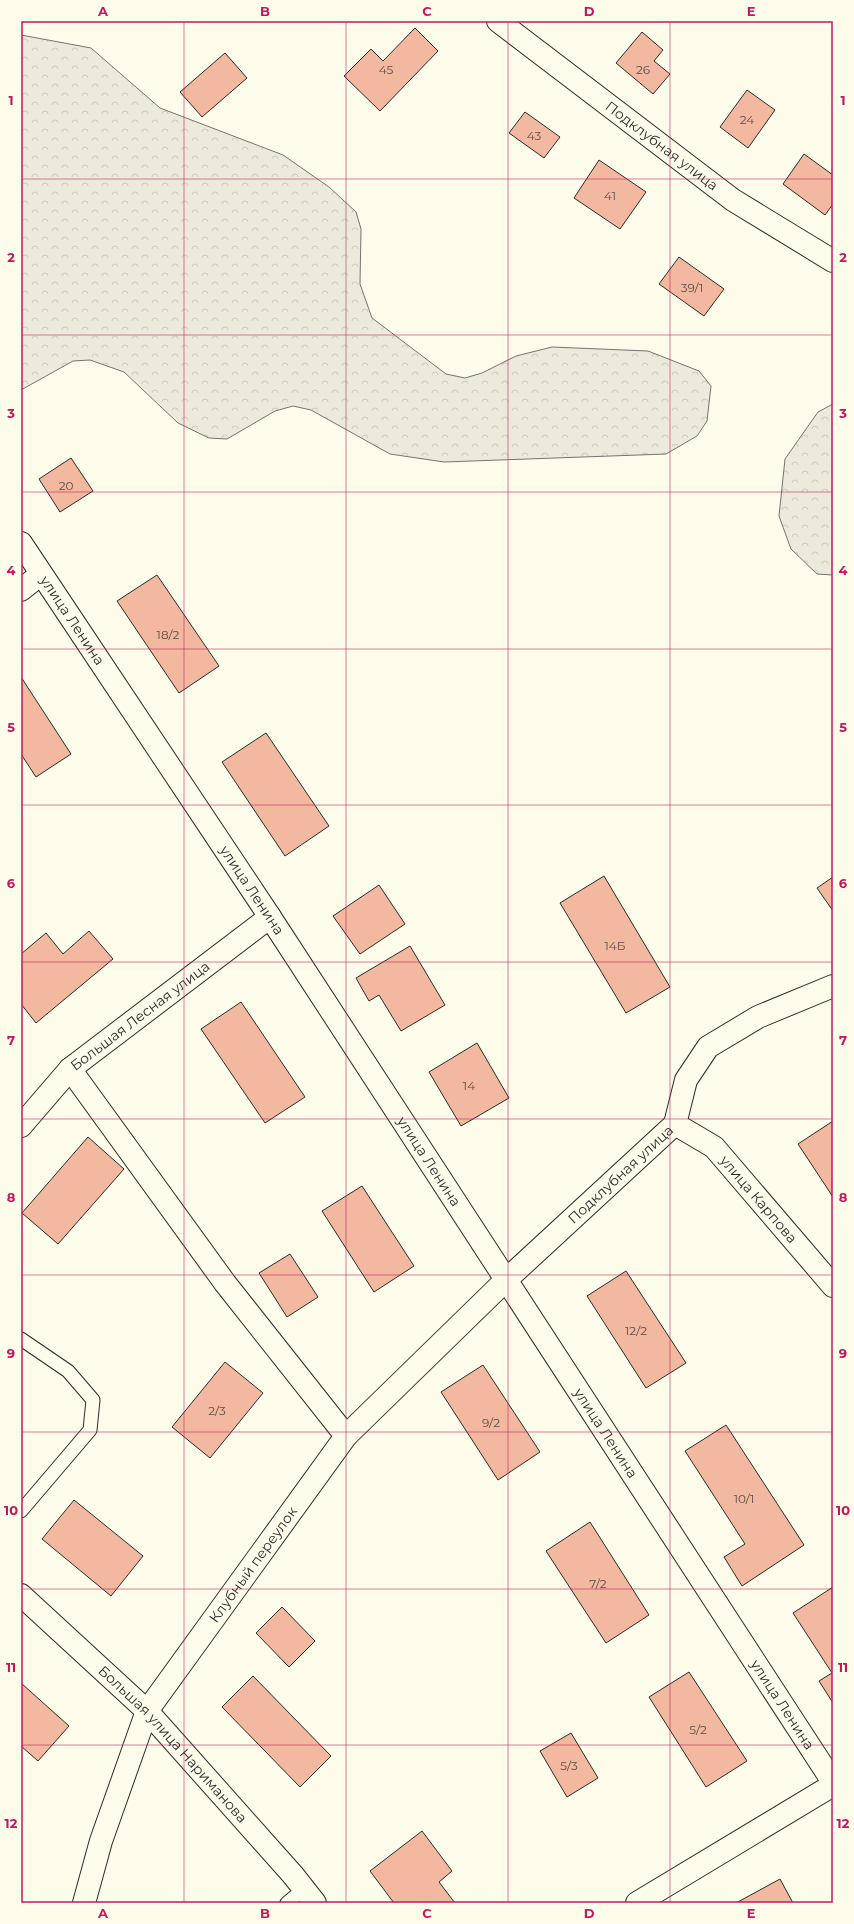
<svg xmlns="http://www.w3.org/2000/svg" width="854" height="1924" viewBox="0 0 854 1924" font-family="Montserrat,sans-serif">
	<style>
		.forest { fill: url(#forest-crowns); stroke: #74746e }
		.building { fill: #f2b8a0; stroke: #2b2b2b }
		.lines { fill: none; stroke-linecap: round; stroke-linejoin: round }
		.service-casing { stroke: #2b2b2b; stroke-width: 15 }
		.minor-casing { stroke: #2b2b2b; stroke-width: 24 }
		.service { stroke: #fdfbea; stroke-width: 13 }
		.minor { stroke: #fdfbea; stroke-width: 22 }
		.grid { fill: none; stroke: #c2185b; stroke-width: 1; stroke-opacity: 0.55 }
		.labels { text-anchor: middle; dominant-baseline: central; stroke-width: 3; stroke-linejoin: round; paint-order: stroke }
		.number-label { font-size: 12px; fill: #5d4e48 }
		.street-label { font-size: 14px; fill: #2b2b2b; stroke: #fdfbea }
		.neatline { fill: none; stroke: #c2185b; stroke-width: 1.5 }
		.grid-label { font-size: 13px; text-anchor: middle; font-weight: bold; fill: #c2185b }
	</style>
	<defs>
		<pattern id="forest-crowns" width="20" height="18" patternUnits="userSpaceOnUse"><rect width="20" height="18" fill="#ecebdb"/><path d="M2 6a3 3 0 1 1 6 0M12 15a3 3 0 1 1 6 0" fill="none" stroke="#cbcabc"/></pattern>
	</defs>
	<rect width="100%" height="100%" fill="#fdfbea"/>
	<!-- forest -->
	<g class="forest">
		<polygon points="21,35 91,48 160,108 283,155 329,187 356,212 361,229 360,284 372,318 446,374 465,378 482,373 516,356 552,347 648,351 699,371 711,386 707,421 697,436 666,454 444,462 390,454 311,410 293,406 275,411 227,439 209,438 178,423 124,372 90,360 73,361 21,390"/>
		<polygon points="833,404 833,575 817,574 791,549 779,516 785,459 818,412"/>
	</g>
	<!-- building -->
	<g class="building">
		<polygon points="415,28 438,51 380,111 344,76 371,49 383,61"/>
		<polygon points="642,32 663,50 654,61 670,74 653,94 616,63"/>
		<polygon points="225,53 247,78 202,117 180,92"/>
		<polygon points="747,90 775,110 748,148 720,127"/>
		<polygon points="525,112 560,137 544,158 509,133"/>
		<polygon points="804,154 833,175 833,204 825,215 783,184"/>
		<polygon points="599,160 646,192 620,229 574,198"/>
		<polygon points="679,257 724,289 704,316 659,284"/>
		<polygon points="71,458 93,491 60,512 39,479"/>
		<polygon points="157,575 219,666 179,693 117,601"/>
		<polygon points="21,677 71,754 36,777 21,754"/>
		<polygon points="266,733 329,826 285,856 222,762"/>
		<polygon points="604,876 670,987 626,1013 560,903"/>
		<polygon points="833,877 833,911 817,888"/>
		<polygon points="379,885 405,924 360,954 333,916"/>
		<polygon points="89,931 113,959 36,1023 21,1004 21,954 46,933 63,954"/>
		<polygon points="410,946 445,1005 401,1031 379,995 369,1001 356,978"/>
		<polygon points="241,1002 305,1097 265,1123 201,1029"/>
		<polygon points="477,1043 509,1098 461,1126 429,1072"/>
		<polygon points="833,1121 833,1197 798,1144"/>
		<polygon points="88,1137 124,1169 58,1244 22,1213"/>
		<polygon points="362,1186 414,1266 374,1292 322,1211"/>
		<polygon points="290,1254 318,1297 287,1317 259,1273"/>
		<polygon points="626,1271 686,1363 646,1388 587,1296"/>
		<polygon points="225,1362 263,1393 210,1458 172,1427"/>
		<polygon points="483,1365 540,1452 498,1480 441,1392"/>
		<polygon points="726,1425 804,1545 742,1586 724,1557 745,1544 685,1451"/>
		<polygon points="74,1500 143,1556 111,1596 42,1539"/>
		<polygon points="590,1522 649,1615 606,1643 546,1551"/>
		<polygon points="833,1587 833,1703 819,1681 832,1673 793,1613"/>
		<polygon points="282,1607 315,1641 289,1667 256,1633"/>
		<polygon points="689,1672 747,1761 706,1787 649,1697"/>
		<polygon points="253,1676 331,1756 300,1787 222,1707"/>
		<polygon points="21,1683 69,1726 38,1761 21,1746"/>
		<polygon points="571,1733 598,1778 567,1797 540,1751"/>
		<polygon points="422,1831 452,1871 439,1882 455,1903 394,1903 370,1871"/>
		<polygon points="780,1879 793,1903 736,1903"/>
	</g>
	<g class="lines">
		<!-- service casing -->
		<g class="service-casing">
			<g id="service">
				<polyline points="21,1339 68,1371 93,1400 90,1430 21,1511"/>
				<polyline points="287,1903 304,1889"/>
			</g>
		</g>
		<!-- minor casing -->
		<g class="minor-casing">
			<g id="minor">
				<path id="s1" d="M 498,21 L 733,200 L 833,261"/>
				<path id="s2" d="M 21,543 L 270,917 L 833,1782"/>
				<polyline points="21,590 41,574"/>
				<polyline points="70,1069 225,1283 346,1436"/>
				<path id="s3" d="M 675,1124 L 714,1147 L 833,1286"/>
				<path id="s4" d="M 21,1126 L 70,1069 L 270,917"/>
				<path id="s5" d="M 21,1595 L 147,1711 L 293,1875 L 315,1903"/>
				<path id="s6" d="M 84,1903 L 101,1841 L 147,1711 L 346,1436 L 506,1280 L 675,1124 L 686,1080 L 708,1047 L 758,1017 L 833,986"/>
				<polyline points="637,1903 833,1785"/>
			</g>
		</g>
		<!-- service -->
		<use href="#service" class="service"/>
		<!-- minor -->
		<use href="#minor" class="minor"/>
	</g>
	<!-- grid -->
	<path class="grid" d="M 184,21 L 184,1903M 346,21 L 346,1903M 508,21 L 508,1903M 670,21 L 670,1903M 21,179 L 833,179M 21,335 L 833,335M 21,492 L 833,492M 21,649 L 833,649M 21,805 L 833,805M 21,962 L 833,962M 21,1119 L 833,1119M 21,1275 L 833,1275M 21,1432 L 833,1432M 21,1589 L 833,1589M 21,1745 L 833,1745"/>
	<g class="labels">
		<!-- number labels -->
		<g class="number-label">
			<text x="386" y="69">45</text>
			<text x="643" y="69">26</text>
			<text x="747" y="119">24</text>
			<text x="534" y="135">43</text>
			<text x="610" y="195">41</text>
			<text x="692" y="287">39/1</text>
			<text x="66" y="485">20</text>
			<text x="168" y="634">18/2</text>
			<text x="615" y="945">14Б</text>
			<text x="469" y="1085">14</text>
			<text x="636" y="1330">12/2</text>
			<text x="217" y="1410">2/3</text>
			<text x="491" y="1422">9/2</text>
			<text x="744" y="1498">10/1</text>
			<text x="598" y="1583">7/2</text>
			<text x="698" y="1729">5/2</text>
			<text x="569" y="1765">5/3</text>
		</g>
		<!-- street labels -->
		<g class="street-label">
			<text stroke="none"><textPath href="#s1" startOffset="206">Подклубная улица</textPath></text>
			<text stroke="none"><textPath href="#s2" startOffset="93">улица Ленина</textPath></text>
			<text stroke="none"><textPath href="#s2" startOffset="417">улица Ленина</textPath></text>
			<text stroke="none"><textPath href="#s4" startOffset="163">Большая Лесная улица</textPath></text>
			<text stroke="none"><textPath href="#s2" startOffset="741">улица Ленина</textPath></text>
			<text stroke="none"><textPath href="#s6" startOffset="921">Подклубная улица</textPath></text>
			<text stroke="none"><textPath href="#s3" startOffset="114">улица Карпова</textPath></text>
			<text stroke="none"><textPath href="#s2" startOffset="1065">улица Ленина</textPath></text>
			<text stroke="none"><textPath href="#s6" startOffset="383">Клубный переулок</textPath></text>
			<text stroke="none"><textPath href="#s2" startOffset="1389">улица Ленина</textPath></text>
			<text stroke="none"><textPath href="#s5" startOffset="213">Большая улица Нариманова</textPath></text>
		</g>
	</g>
	<!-- border -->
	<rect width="854" height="1924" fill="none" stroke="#fdfbea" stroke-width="44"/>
	<rect x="22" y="22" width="810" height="1880" class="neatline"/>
	<g class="grid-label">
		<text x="103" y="16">A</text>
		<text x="265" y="16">B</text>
		<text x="427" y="16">C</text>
		<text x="589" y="16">D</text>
		<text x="751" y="16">E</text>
		<text x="11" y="105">1</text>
		<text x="843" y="105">1</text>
		<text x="11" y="262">2</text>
		<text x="843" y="262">2</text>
		<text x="11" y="418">3</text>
		<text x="843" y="418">3</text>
		<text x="11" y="575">4</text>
		<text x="843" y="575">4</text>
		<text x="11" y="732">5</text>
		<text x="843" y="732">5</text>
		<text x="11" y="888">6</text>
		<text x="843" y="888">6</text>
		<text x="11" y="1045">7</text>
		<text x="843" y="1045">7</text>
		<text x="11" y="1202">8</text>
		<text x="843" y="1202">8</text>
		<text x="11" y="1358">9</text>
		<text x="843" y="1358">9</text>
		<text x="11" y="1515">10</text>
		<text x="843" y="1515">10</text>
		<text x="11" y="1672">11</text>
		<text x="843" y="1672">11</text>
		<text x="11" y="1828">12</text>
		<text x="843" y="1828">12</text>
		<text x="103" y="1918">A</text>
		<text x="265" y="1918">B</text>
		<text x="427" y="1918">C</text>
		<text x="589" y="1918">D</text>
		<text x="751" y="1918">E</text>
	</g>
</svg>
